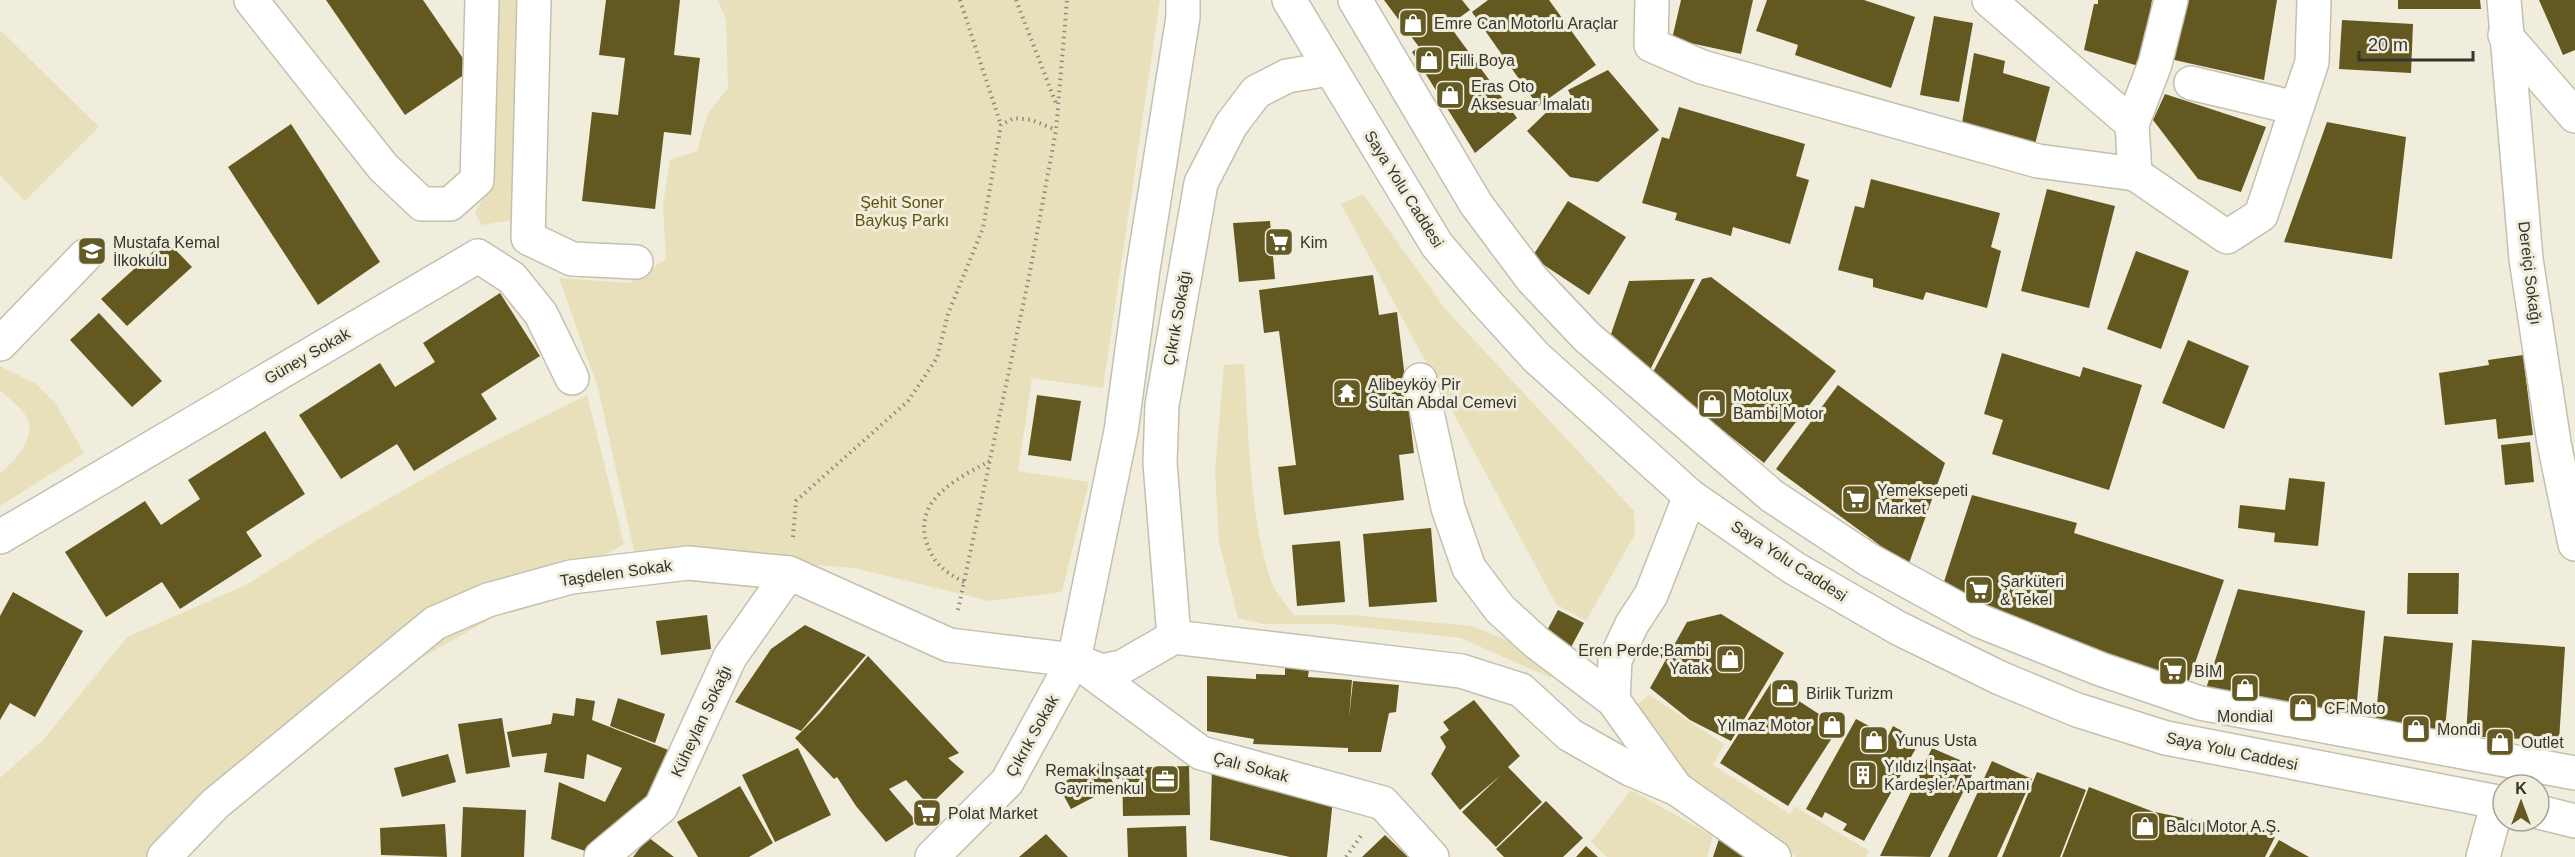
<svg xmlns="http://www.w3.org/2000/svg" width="2575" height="857" viewBox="0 0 2575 857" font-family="Helvetica,sans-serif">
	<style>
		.green { fill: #e8e0ba }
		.building { fill: #635820 }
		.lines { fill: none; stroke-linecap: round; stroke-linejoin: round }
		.minor-casing { stroke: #c3c0b0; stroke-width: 36 }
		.major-casing { stroke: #c3c0b0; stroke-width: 36 }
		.path { stroke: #8d8b80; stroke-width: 4; stroke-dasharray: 1.5 4.5; stroke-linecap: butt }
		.minor { stroke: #fff; stroke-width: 33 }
		.major { stroke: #fff; stroke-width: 33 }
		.labels { text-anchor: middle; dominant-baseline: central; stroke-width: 6; stroke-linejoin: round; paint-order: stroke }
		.poi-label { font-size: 16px; fill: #35342d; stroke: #f0eddc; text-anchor: start }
		.street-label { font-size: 16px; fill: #35342d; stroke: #f0eddc }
		.park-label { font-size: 16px; fill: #5f530e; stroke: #f0eddc }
	</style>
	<rect width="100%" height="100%" fill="#f0eddc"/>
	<!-- green -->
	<g class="green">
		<polygon points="495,0 517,0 513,220 482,225 475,213 486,194"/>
		<polygon points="718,0 1160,0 1103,388 1032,378 1018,471 1089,482 1062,592 989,601 855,568 634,551 598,388 559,278 630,283 666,259 663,204 670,160 697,151 707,115 728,88 726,20"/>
		<polygon points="0,30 99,127 25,201 0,175"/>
		<polygon points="1363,194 1446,310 1634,511 1635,534 1586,621 1556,604 1341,204"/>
		<path d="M 1244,364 C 1249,432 1249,516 1271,581 C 1275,593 1287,605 1294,615 L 1352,615 L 1472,626 L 1544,655 L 1551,678 L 1461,638 L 1333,624 L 1264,624 L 1238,618 L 1219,542 L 1215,470 L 1224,365 Z"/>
		<path d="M 0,366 L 36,384 L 55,403 L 84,453 L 0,506 L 0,474 C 14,461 41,435 24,413 C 18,405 7,397 0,390 Z"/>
		<polygon points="587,395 624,544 328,710 150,857 0,857 0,778 44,739 127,637 246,585 330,532 455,461"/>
		<polygon points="1649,695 1724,744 1713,765 1790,814 1794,806 1869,851 1866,857 1796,857 1781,845 1717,811 1634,707"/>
		<polygon points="1631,790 1713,836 1707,857 1607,857 1591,842"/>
	</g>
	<!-- building -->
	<g class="building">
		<polygon points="326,0 423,0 471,70 405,115"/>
		<polygon points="606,0 680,0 674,55 700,58 691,135 664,132 655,209 582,201 592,112 618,115 625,58 599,55"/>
		<polygon points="1384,0 1462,0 1470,10 1449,25 1517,118 1475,153 1412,52 1419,47"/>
		<polygon points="1488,0 1549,0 1596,65 1538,106 1472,12"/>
		<polygon points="1681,0 1753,0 1741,54 1672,39"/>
		<polygon points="1767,0 1864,0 1915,17 1891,88 1795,55 1798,45 1756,31"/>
		<polygon points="2098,0 2152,0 2142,67 2084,50 2094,4 2098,4"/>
		<polygon points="2184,0 2277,0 2264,80 2170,59"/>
		<polygon points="2398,0 2480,0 2481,9 2398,9"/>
		<polygon points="2539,0 2575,0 2575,50 2563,55"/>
		<polygon points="1934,16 1973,23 1959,102 1920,95"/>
		<polygon points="2342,20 2413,24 2411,73 2339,69"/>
		<polygon points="1974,53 2005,61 2003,73 2050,87 2035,144 1962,123"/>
		<polygon points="1608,70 1659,130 1598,182 1570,177 1527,131 1554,105 1558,108 1571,96 1568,90"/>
		<polygon points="2165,94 2266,127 2241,192 2198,179 2153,120"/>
		<polygon points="1679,107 1805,144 1796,176 1809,180 1790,244 1733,227 1731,236 1675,220 1677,213 1642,203 1662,137 1669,139"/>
		<polygon points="2327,122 2406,137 2392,259 2284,242"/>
		<polygon points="291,124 380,262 318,305 228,167"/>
		<polygon points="1871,179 2000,213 1991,247 2001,251 1987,308 1926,292 1923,300 1873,287 1873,279 1838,270 1855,206 1864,208"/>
		<polygon points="2047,189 2115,206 2089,308 2021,291"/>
		<polygon points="1568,201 1626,237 1589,295 1532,257"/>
		<polygon points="1270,221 1275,279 1239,282 1233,223"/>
		<polygon points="166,240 192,267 127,326 101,299"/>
		<polygon points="2136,251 2189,271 2161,349 2107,329"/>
		<polygon points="1373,275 1379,315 1397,312 1414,453 1399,455 1404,500 1284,515 1278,467 1296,465 1279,331 1264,333 1259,290"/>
		<polygon points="1711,277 1836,371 1764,463 1652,374 1702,279"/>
		<polygon points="1695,279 1649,372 1610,337 1629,281"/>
		<polygon points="500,293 540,356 481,394 497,419 414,471 397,444 341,479 299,415 380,363 395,387 435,362 423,343"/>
		<polygon points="99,313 162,381 132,407 70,340"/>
		<polygon points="2188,340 2249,366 2224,429 2162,403"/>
		<polygon points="2002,353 2080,377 2083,367 2142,385 2109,490 1992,454 2003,420 1984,414"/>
		<polygon points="2523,355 2533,435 2498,439 2496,419 2445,425 2439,373 2489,365 2488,360"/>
		<polygon points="1838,385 1945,463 1908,566 1776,469"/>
		<polygon points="1037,395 1081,401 1071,461 1028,455"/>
		<polygon points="265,431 305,494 246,532 262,556 180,609 162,582 106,617 65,552 145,501 161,525 200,499 188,480"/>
		<polygon points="2530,442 2534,482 2505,485 2501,445"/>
		<polygon points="2289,478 2325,482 2318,546 2274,542 2275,533 2238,528 2240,505 2285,510"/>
		<polygon points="1972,495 2077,523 2074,533 2224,580 2187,686 1942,588"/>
		<polygon points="1431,528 1437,602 1369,607 1363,534"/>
		<polygon points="1340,541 1345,602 1297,606 1292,545"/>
		<polygon points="2408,573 2459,573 2458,614 2407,614"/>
		<polygon points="2238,589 2365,611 2355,724 2204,695"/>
		<polygon points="13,592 83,631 35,717 10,703 0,720 0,616"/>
		<polygon points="1558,610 1584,623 1570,649 1544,636"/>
		<polygon points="1721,614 1784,653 1731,741 1690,720 1650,688 1687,622"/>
		<polygon points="707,615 711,649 661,655 656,621"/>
		<polygon points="805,625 866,655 801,731 735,702 771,649"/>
		<polygon points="2384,636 2453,643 2444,740 2374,733"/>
		<polygon points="2472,640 2565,647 2559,741 2466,736"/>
		<polygon points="868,656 959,753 948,758 964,772 929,806 906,780 889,789 917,822 886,842 856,806 837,777 834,779 795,738 819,714"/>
		<polygon points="1285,668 1309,669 1308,677 1352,680 1349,718 1353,681 1399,685 1396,712 1389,713 1381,752 1348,752 1348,748 1253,744 1254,739 1207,731 1207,676 1256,679 1256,674 1285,675"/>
		<polygon points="1771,683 1839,727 1788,806 1720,763"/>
		<polygon points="576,698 595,701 592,720 671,751 653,794 588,852 551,839 559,782 605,802 622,768 587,754 584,779 544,772 547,753 512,757 507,732 551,724 553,713 574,716"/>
		<polygon points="618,698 665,714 655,743 610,726"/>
		<polygon points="1474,700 1520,756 1508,767 1542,802 1496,847 1462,812 1501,775 1460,810 1431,774 1446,747 1440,737 1449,730 1443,722"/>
		<polygon points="502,718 510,767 466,774 458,724"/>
		<polygon points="1856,719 1888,736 1893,726 1920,741 1864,841 1843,830 1847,824 1825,812 1822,818 1806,809"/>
		<polygon points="798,748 831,815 775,842 742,775"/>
		<polygon points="1932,748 1976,767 1930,857 1880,856"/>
		<polygon points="448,754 456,782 402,797 394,768"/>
		<polygon points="1992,761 2032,779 1997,857 1948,857"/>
		<polygon points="1102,762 1115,786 1071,809 1058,785"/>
		<polygon points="1189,766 1190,815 1123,816 1122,768"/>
		<polygon points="1212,767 1333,799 1327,857 1290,857 1210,840"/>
		<polygon points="2037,772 2086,790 2060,857 2002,857"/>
		<polygon points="740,786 773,843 749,857 698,857 677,822"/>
		<polygon points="2089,787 2154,812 2152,821 2155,812 2275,837 2265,857 2062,857"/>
		<polygon points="1546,801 1583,838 1563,857 1504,857 1496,849"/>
		<polygon points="463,807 526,810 524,857 461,857"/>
		<polygon points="445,824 447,857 381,855 380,828"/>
		<polygon points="1186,826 1187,857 1128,857 1127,828"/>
		<polygon points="1046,834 1068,857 1019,857"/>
		<polygon points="1385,835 1408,857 1362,857"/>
		<polygon points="648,837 674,857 633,857"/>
		<polygon points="1719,839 1745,857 1713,857"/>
		<polygon points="2279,840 2309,857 2269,857"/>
		<polygon points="1586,846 1598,857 1576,857"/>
	</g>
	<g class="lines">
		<!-- minor casing -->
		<g class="minor-casing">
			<g id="minor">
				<polyline points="251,0 383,167 422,204 450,204 477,180 482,0"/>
				<polyline points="534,0 528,238 572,259 636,262"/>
				<polyline points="1652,0 1651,45 1702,67 2038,161 2135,174"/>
				<polyline points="1989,0 2132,124 2135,174 2227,237 2261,215 2312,62 2314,0"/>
				<polyline points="2504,0 2526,259 2554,443 2575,544"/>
				<polyline points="2505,35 2575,116"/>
				<polyline points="2191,83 2296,108"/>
				<polyline points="2132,124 2155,64 2171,0"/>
				<polyline points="0,344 85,256"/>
				<polyline points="1420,380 1448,508 1469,568 1500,609 1536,642 1613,700"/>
				<polyline points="0,537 478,256 512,278 541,314 572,378"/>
				<polyline points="1174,637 1160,463 1162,405 1201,183 1231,125 1256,92 1287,76 1329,69"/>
				<polyline points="1083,666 1201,753 1383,803 1432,857"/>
				<polyline points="1676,788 1613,700 1615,660 1632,624 1651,595 1690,496"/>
				<polyline points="164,857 215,804 435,623 488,600 571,577 688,563 789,573 949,645 1074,660 1102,671 1122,667 1174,637 1461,671 1521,690 1570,735 1630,769 1677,789 1774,857"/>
				<polyline points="601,857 661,807 730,657 789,573"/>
				<polyline points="932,857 1007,782 1074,660 1121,431 1143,269 1183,17 1183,0"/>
				<polyline points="2483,857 2498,802"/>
			</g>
		</g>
		<!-- major casing -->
		<g class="major-casing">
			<g id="major">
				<polyline points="1289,0 1437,245 1486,302 1536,357 1690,496 1794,568 1898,628 2000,678 2077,710 2166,738 2503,803"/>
				<polyline points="1355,0 1476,204 1532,279 1587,337 1772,496 1869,560 1980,621 2100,669 2200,703 2575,773"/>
				<polyline points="2539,812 2575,821"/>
			</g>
		</g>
		<!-- path -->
		<g class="path">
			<polyline points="960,0 1001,125"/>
			<polyline points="1016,0 1057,106"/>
			<polyline points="793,537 796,501 908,401 937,358 948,314 983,228 1001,125 1014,118 1032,120 1056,130"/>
			<path d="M 964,582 C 945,572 934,564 927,544 C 912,500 958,478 990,461"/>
			<polyline points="958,610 1029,277 1056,130 1067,0"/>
			<polyline points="1346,857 1363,833"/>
		</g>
		<!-- minor -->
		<use href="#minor" class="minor"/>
		<!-- major -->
		<use href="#major" class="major"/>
	</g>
	<!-- icons -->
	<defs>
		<g id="shop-square" transform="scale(1.5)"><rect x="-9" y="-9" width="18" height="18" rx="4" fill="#645a26" stroke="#f0eddc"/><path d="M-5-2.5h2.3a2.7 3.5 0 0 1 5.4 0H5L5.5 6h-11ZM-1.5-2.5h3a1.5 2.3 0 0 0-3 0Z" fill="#fff"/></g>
		<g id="supermarket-square" transform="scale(1.5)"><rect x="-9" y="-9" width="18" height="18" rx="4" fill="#645a26" stroke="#f0eddc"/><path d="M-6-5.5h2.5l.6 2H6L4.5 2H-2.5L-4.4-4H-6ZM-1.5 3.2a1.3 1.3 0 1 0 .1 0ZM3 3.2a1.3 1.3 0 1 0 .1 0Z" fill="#fff"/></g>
		<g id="school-square" transform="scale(1.5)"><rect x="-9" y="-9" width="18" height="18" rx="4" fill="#645a26" stroke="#f0eddc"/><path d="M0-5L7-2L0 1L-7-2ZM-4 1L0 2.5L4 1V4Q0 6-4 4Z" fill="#fff"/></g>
		<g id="temple-square" transform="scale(1.5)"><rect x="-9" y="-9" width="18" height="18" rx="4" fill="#645a26" stroke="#f0eddc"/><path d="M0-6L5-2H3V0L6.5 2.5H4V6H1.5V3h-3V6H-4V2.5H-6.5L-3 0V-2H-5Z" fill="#fff"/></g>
		<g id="building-square" transform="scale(1.5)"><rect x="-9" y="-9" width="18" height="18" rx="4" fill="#645a26" stroke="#f0eddc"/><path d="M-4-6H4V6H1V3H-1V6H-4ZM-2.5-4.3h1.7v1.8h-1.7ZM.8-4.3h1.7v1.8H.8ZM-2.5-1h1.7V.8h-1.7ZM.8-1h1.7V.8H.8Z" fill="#fff"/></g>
		<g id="office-square" transform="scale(1.5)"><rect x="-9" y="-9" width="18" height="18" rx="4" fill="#645a26" stroke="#f0eddc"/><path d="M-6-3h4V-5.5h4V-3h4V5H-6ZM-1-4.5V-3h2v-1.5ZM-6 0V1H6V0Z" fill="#fff"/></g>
	</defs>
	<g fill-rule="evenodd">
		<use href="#shop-square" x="1413" y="23"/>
		<use href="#shop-square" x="1429" y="60"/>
		<use href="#shop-square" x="1450" y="95"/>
		<use href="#supermarket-square" x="1279" y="242"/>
		<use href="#school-square" x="92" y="251"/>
		<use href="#temple-square" x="1347" y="393"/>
		<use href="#shop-square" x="1712" y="404"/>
		<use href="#supermarket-square" x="1856" y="499"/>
		<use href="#supermarket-square" x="1979" y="590"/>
		<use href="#shop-square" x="1730" y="659"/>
		<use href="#supermarket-square" x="2173" y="671"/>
		<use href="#shop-square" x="2245" y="688"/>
		<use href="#shop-square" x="1785" y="693"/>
		<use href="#shop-square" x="2303" y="708"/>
		<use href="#shop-square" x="1832" y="725"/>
		<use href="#shop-square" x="2416" y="729"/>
		<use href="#shop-square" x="1874" y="740"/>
		<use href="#shop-square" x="2500" y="742"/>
		<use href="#building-square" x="1863" y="775"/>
		<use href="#office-square" x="1165" y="779"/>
		<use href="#supermarket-square" x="927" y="813"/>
		<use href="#shop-square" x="2145" y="826"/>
	</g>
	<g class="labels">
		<!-- poi labels -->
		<g class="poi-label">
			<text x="1434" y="23">Emre Can Motorlu Araçlar</text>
			<text x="1450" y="60">Filli Boya</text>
			<text x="1471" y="86">Eras Oto<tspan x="1471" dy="18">Aksesuar İmalatı</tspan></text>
			<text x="113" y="242">Mustafa Kemal<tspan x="113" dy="18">İlkokulu</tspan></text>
			<text x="1300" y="242">Kim</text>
			<text x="1368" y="384">Alibeyköy Pir<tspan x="1368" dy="18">Sultan Abdal Cemevi</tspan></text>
			<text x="1733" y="395">Motolux<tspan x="1733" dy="18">Bambi Motor</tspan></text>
			<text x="1877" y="490">Yemeksepeti<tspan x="1877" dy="18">Market</tspan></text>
			<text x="2000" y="581">Şarküteri<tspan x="2000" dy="18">&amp; Tekel</tspan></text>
			<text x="1709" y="650" text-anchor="end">Eren Perde;Bambi<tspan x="1709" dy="18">Yatak</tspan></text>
			<text x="2194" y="671">BİM</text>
			<text x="1806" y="693">Birlik Turizm</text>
			<text x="2324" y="708">CF Moto</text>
			<text x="2245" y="716" text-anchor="middle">Mondial</text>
			<text x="1811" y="725" text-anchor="end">Yılmaz Motor</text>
			<text x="2437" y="729">Mondi</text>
			<text x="1895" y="740">Yunus Usta</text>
			<text x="2521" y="742">Outlet</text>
			<text x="1884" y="766">Yıldız İnşaat<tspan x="1884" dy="18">Kardeşler Apartmanı</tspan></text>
			<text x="1144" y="770" text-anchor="end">Remak İnşaat<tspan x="1144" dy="18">Gayrimenkul</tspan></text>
			<text x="948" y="813">Polat Market</text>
			<text x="2166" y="826">Balcı Motor A.Ş.</text>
		</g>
		<!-- street labels -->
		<g class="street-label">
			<text transform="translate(1404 189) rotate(58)">Saya Yolu Caddesi</text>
			<text transform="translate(2530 273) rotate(83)">Dereiçi Sokağı</text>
			<text transform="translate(1177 318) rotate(-80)">Çıkrık Sokağı</text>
			<text transform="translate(307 356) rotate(-30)">Güney Sokak</text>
			<text transform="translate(1789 561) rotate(33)">Saya Yolu Caddesi</text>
			<text transform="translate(616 573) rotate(-8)">Taşdelen Sokak</text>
			<text transform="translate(701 721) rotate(-65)">Küheylan Sokağı</text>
			<text transform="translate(1032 736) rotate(-61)">Çıkrık Sokak</text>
			<text transform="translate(2232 751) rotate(12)">Saya Yolu Caddesi</text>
			<text transform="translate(1251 767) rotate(15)">Çalı Sokak</text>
		</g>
		<!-- park labels -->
		<g class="park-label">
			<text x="902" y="202">Şehit Soner<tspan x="902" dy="18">Baykuş Parkı</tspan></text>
		</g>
	</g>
	<!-- north arrow -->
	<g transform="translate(2521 803)"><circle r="28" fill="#f0eddc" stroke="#a5a396" stroke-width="1.5"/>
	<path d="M0-4.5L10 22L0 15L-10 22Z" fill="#645a26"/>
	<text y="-9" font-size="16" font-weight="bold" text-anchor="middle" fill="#35342d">K</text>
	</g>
	<!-- scale -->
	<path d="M2359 51v9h114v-9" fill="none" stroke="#35342d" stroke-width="3"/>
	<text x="2368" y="51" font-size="18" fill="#35342d" stroke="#f0eddc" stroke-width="4.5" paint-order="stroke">20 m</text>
</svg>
